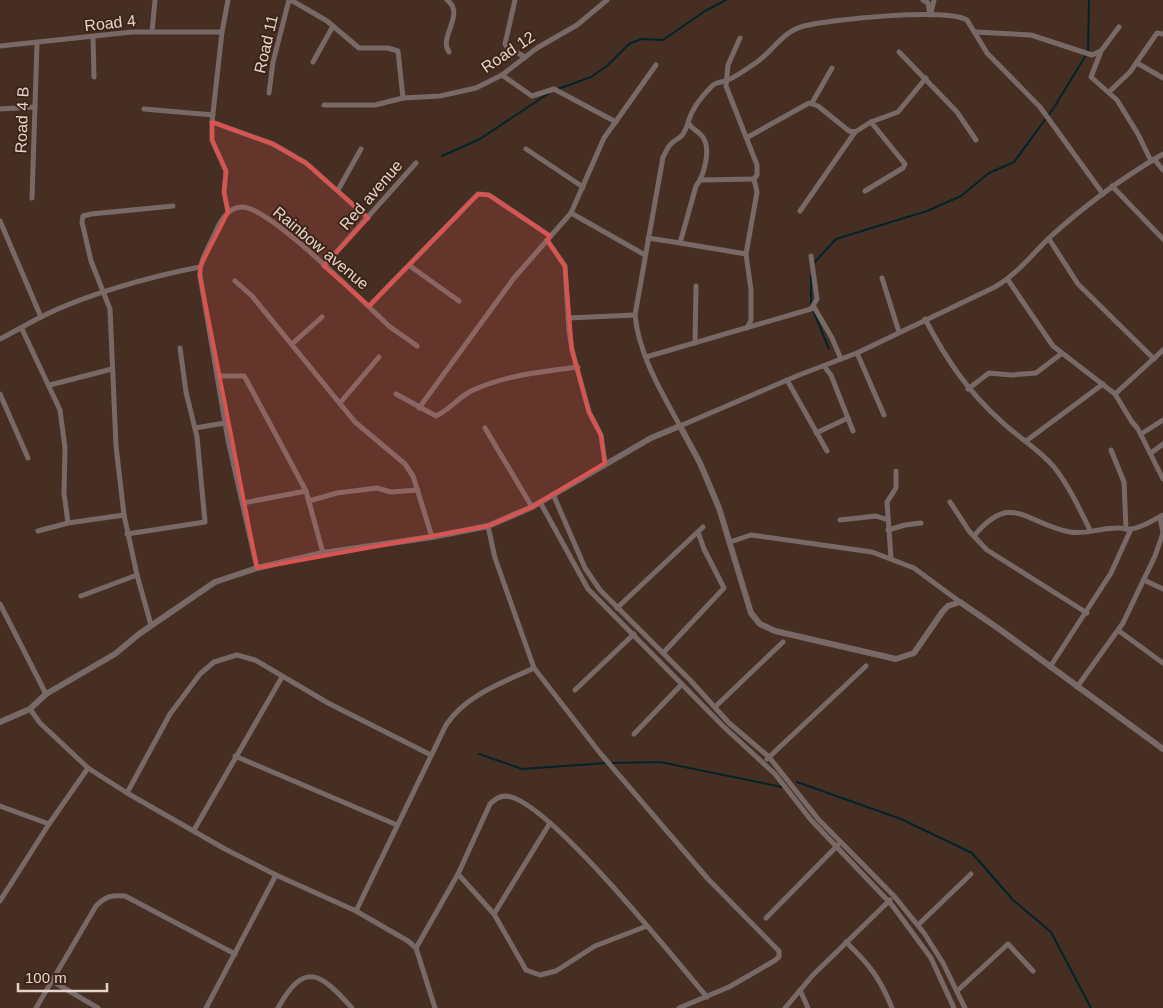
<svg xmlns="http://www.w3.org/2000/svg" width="1163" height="1008" viewBox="0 0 1163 1008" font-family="Arial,sans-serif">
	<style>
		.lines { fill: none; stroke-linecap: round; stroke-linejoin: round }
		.stream { stroke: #00242c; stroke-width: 2 }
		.minor { stroke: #786967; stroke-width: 5 }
		.tertiary { stroke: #786967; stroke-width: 6 }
		.marked { fill: #da5351; fill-opacity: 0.2; stroke: #da5351; stroke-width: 4; stroke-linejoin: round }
		.labels { text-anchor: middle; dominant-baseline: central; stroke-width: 4; stroke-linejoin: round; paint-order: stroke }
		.street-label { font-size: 16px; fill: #e5d4cc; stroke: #3c2418 }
	</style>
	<rect width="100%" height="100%" fill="#472e22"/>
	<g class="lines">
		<!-- stream -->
		<g class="stream">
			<polyline points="1088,51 1089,0"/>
			<polyline points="558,89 591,77 607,66 629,44 641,39 663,40 705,11 726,0"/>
			<polyline points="442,156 480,139 549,93"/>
			<polyline points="813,264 836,239 927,211 961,196 989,173 1014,162 1053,109 1086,55"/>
			<polyline points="811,275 811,305"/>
			<polyline points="813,310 829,349"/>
			<polyline points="479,754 522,769 607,763"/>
			<polyline points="611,763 660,762 782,787"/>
			<polyline points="797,782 901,819 972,853 1013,900 1051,932 1091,1008"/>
		</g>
		<!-- minor -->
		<g class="minor">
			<polyline points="291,0 327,21 359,48 388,48 398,51 403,98"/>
			<path d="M 447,0 C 466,14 438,37 449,52"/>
			<polyline points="515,0 505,44 507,47 525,57"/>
			<polyline points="923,0 928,3 930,15"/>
			<polyline points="931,13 934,0"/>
			<polyline points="1119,27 1101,51 1091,77 1117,100 1138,134 1151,161"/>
			<polyline points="152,32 155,0"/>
			<polyline points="976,32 1031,35 1092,55 1101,51"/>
			<polyline points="93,37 94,77"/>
			<polyline points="740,38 728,65 726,86 757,165 757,175 754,179 757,192 746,254 751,290 751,320 747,328"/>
			<polyline points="0,46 132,32 222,32"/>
			<polyline points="899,52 957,112 976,140"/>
			<polyline points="313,62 333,26"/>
			<polyline points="1137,63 1163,78"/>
			<polyline points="502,75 532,96 554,89 616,122"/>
			<polyline points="1109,92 1130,72 1157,33 1163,34"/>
			<polyline points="269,93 273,62 289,0"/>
			<polyline points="812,103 832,68"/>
			<polyline points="324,105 375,105 403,98 440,96 476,88 502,75 537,48 577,25 607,0"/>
			<polyline points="0,109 35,107"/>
			<polyline points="144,109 213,115"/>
			<polyline points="212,122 273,144 306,163 368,218"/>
			<path d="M 688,123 C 681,143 678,135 669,146 C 667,149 665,154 663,157 L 635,315 C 639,355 661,391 680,426 L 799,375 L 857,353 L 995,287 C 1017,274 1031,256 1049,238 C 1084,206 1122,178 1163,154"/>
			<polyline points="748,137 809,103 818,106 849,131 855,132 871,122 898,112 926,78"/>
			<polyline points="526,149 583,187"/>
			<polyline points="1154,159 1163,170"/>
			<polyline points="701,180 754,179"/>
			<polyline points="1112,186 1163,239"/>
			<polyline points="338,190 361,149"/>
			<polyline points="865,191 903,168 905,164 871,122"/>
			<polyline points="32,198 37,43"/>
			<polyline points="800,211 855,132"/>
			<polyline points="228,212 224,192 226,171 212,140 212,122 222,32 228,0"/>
			<polyline points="571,213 645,255"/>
			<polyline points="0,221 41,317"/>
			<path d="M 648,238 L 680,243 L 696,186 C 704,176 712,148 702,136 C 697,130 691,129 688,122 C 692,109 702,96 711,87 C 716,81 721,83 728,80 C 737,76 748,68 757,62 C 774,50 783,31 804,26 C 830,19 946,8 967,20 L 987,53 L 1040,107 L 1103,194"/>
			<polyline points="1049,239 1078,284 1154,359"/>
			<polyline points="547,240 565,266 569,330 572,350 589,412 601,435 605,463"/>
			<polyline points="680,243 746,254"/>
			<polyline points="324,266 416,163"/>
			<polyline points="410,266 459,301"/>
			<polyline points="882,278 899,332"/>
			<polyline points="1008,280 1053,346 1115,394 1132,422 1138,429 1163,479"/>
			<polyline points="235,281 252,296 355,422 405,464 413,476 432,537"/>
			<polyline points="369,306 478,194 489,195 550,236"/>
			<polyline points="814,307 832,338 841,359"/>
			<polyline points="568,318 635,315"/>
			<path d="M 925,319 C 946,359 968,392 1002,422 C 1019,438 1039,449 1054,467 C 1069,486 1079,508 1090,530"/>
			<polyline points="22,329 60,410 65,448 64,493 68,523"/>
			<path d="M 0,339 C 14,332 27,324 41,317 C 84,295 152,276 200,267"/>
			<polyline points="695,343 696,286"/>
			<polyline points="292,344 322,317"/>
			<polyline points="857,353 884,415"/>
			<polyline points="646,357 811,309 817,299 811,256"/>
			<polyline points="824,366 831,375 853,431"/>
			<polyline points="217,376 244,376 247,381 306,491 323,553"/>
			<polyline points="787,380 827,451"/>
			<polyline points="50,385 112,369"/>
			<polyline points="968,389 989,373 1011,375 1036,373 1061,354"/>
			<polyline points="0,394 28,458"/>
			<path d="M 396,394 L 436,416 C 449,410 458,398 471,391 C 505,375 541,372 578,367"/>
			<polyline points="1115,394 1163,350"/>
			<polyline points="340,403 379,357"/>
			<polyline points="419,408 514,278 571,213 604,138 656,65"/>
			<polyline points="195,428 225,423"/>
			<polyline points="485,428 532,507"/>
			<polyline points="816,433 848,418"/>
			<polyline points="1141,434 1163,420"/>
			<polyline points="1026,441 1103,384"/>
			<polyline points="1111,450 1124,482 1126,529"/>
			<polyline points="1151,453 1163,444"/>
			<polyline points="553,494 585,568 600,590 691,681 729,723 769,757 819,820 894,896 924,933 943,963 965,1008"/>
			<polyline points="309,501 337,493 377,488 391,492 418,490"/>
			<polyline points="540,502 588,589 724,727 775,774 811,820 892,905 931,958 954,1008"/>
			<polyline points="950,502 969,531 987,550 1087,613"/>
			<polyline points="243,503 306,491"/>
			<polyline points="840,520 876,516 888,520"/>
			<polyline points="488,526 495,558 534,668 600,753 708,879 779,951 779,957 774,961 729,987 679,1008"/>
			<polyline points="888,530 905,525 921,523"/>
			<polyline points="38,531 68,523 124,515"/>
			<polyline points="127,534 205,522 197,437 186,392 180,348"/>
			<path d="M 974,536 C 1012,490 1026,524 1070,532 C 1084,535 1104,527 1120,528 C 1123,528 1127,530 1131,529 C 1141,528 1154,520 1163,515"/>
			<polyline points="730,542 751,535 872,552 914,568 960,602"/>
			<polyline points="891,558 887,502 896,488 896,471"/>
			<path d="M 257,568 L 228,440 L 200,276 C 199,261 209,247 215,233 C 220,221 228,206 243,207 C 272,209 363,302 389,326 C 398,333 408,339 417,346"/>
			<polyline points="1144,580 1163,589"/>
			<polyline points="81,596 137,575"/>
			<polyline points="0,604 46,694"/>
			<polyline points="617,608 703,527"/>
			<polyline points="151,625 137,575 124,515 116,446 110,309 91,261 82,222 83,216 91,214 173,206"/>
			<polyline points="1119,631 1163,663"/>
			<polyline points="663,653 724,588 704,549 698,532"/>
			<polyline points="1050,667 1111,573 1131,529"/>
			<polyline points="1077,687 1123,623 1155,556 1163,533 1160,517"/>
			<polyline points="575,690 634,634"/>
			<polyline points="715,707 783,642"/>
			<polyline points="30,709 40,723 88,768 127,793 225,849 276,875 356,911 408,941 416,948 435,1008"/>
			<polyline points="634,734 682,684"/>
			<polyline points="235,756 397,825"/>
			<polyline points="767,759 866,666"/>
			<polyline points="127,793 170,714 200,674 214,662 237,655 255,660 328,703 431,755"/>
			<polyline points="0,806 49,824"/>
			<polyline points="194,830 282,677"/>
			<polyline points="458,874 494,914 526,970 540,975 556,971 595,946 647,926"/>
			<polyline points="0,901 49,824 88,768"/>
			<path d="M 356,911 L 446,725 C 466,695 502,683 534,668"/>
			<polyline points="494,914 550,823"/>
			<polyline points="766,918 838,845"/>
			<polyline points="918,925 971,874"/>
			<path d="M 846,942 C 869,964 880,978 892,1008"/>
			<path d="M 416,948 L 458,874 L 490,804 C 495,799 499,796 506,796 C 547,798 676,961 707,997"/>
			<polyline points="52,981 98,1008"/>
			<polyline points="800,990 808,1008"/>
			<polyline points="957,991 1008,944 1033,971"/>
			<path d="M 36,1008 L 96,906 C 106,896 111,895 125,896 L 235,954"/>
			<polyline points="206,1008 276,875"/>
			<path d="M 278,1008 C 305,959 321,974 352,1008"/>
			<polyline points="785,1008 813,975 890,900"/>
		</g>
		<!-- tertiary -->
		<polyline class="tertiary" points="0,722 30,709 46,694 115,654 139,634 215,582 257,568 323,553 432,537 488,526 532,507 651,438 680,426 700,463 719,508 751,613 760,624 775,631 896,659 914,653 943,611 948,606 960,602 1002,631 1163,749"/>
	</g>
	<!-- marked area -->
	<path class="marked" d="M 212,122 L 273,144 L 306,163 L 368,218 L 324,266 L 369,306 L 478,194 L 489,195 L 550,236 L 547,240 L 565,266 L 572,350 L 589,412 L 601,435 L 605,463 L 532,507 L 488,526 L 257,568 L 200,276 L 200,267 L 228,212 L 224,192 L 226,171 L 212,140 Z"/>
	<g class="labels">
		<!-- street labels -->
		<g class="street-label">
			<text transform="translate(110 23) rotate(-6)">Road 4</text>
			<text transform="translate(266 44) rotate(-77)">Road 11</text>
			<text transform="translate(508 52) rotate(-34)">Road 12</text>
			<text transform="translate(22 120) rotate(-88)">Road 4 B</text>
			<text transform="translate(371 195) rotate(-49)">Red avenue</text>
			<text transform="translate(321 248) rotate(40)">Rainbow avenue</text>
		</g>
	</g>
	<!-- scale -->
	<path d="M18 983v8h89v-8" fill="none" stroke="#e5d4cc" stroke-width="2.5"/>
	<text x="25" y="983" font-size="15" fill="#e5d4cc" stroke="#3c2418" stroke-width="4" paint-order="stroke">100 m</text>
</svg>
